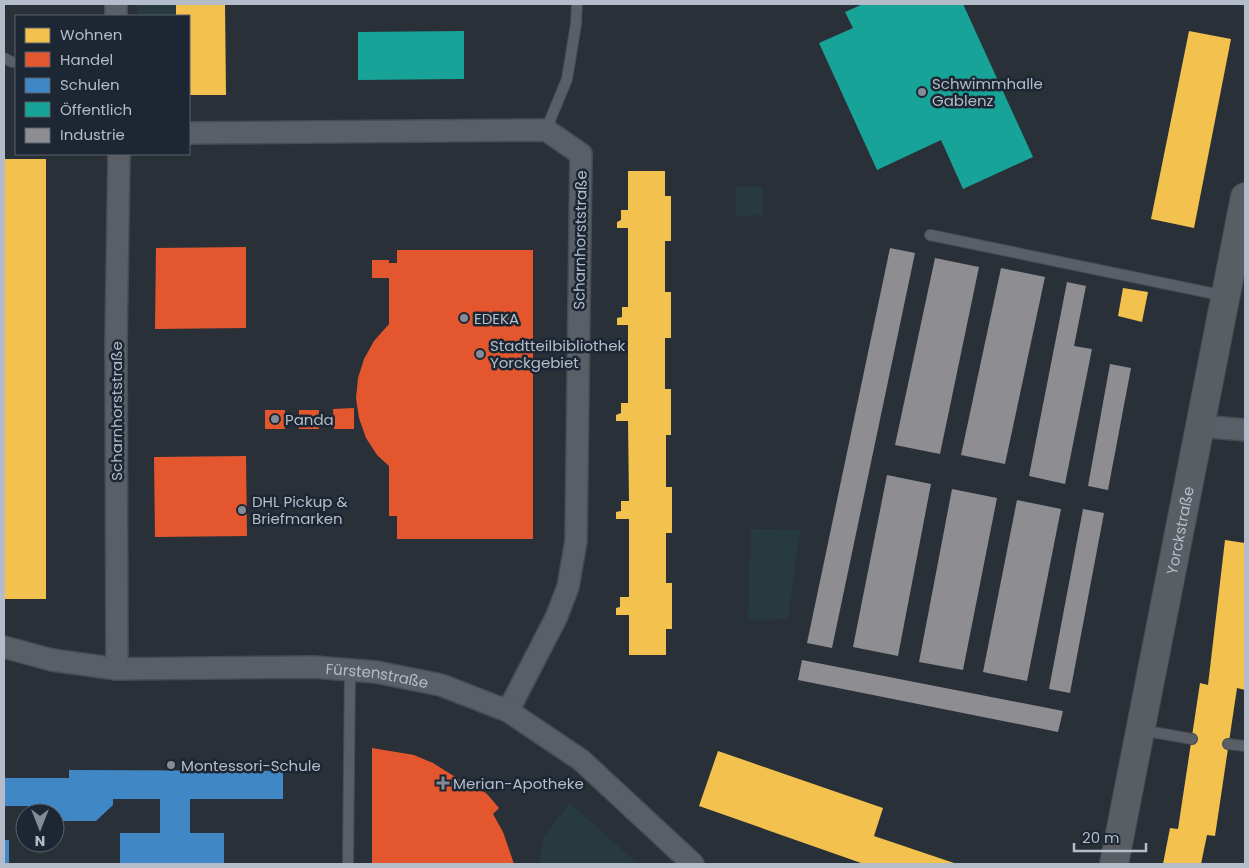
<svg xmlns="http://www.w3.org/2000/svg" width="1249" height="868" viewBox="0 0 1249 868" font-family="Poppins,sans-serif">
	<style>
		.green { fill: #273a3e }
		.homes { fill: #f2c14e }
		.shops { fill: #e4572e }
		.schools { fill: #3f88c5 }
		.public { fill: #17a398 }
		.industry { fill: #8d8d92 }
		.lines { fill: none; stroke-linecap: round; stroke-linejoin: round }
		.service-casing { stroke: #484c53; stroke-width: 12 }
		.minor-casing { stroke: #484c53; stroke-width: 24 }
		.secondary-casing { stroke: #484c53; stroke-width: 30 }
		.service { stroke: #5a5e66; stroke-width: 10 }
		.minor { stroke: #5a5e66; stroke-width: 21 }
		.secondary { stroke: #595d64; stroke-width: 28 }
		.poi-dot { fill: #848b96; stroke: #1d2633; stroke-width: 2 }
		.labels { text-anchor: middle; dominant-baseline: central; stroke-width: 5; stroke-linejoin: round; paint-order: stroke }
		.poi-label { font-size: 15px; fill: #b4bcc9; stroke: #1d2633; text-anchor: start }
		.street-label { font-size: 15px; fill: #b4bcc9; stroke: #1d2633 }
	</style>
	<rect width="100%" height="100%" fill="#2a3038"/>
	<!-- green -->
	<g class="green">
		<rect x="137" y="4" width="39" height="12"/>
		<polygon points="736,187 763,187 763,215 736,216"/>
		<polygon points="751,529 800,530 788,619 748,620"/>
		<polygon points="570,803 638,864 539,864 544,836"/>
	</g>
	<!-- homes -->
	<g class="homes">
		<polygon points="176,4 225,4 226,95 189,95 189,16 176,16"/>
		<polygon points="1189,31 1231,39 1194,228 1151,219"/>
		<polygon points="5,159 46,159 46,599 4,599"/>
		<polygon points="628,171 665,171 665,196 671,196 671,241 665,241 665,292 671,292 671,338 665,338 665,389 671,389 671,435 666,435 666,487 672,487 672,533 666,533 666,583 672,583 672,629 666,629 666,655 629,655 629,615 616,615 616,608 620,607 620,597 629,597 629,519 616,519 616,512 621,511 621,501 629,501 628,421 616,421 616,415 621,413 621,403 628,403 628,325 617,325 617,318 622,317 622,307 628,307 628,228 617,228 617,222 621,220 621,210 628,210"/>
		<polygon points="1123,288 1148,292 1142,322 1118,316"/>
		<polygon points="1225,540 1245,543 1245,690 1237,688 1215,836 1207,835 1201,864 1163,864 1170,828 1178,829 1200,683 1208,685"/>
		<polygon points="718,751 883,808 874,836 957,864 864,864 699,806"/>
	</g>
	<!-- shops -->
	<g class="shops">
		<polygon points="246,247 246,328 155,329 156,248"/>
		<polygon points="397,250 533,250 533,539 397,539 397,516 389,516 389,466 377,455 366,438 359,418 356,398 358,378 364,359 374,341 389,324 389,278 372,278 372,260 389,260 389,263 397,263"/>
		<polygon points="354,408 354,429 334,429 333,409"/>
		<rect x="265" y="410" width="20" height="19"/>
		<rect x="299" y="410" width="20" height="19"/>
		<polygon points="246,456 247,536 155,537 154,457"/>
		<polygon points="372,748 414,755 433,763 468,785 471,782 487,794 499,808 493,814 503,832 514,864 372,864"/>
	</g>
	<!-- schools -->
	<g class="schools">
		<polygon points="69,770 283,771 283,799 190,799 190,833 224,833 224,864 120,864 120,833 160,833 160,799 113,799 113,805 96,821 55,821 55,813 32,813 30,812 30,806 4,806 4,778 69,778"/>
		<rect x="4" y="840" width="5" height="24"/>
	</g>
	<!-- public -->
	<g class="public">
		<polygon points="863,4 963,4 1033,157 963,189 941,140 877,170 819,43 853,28 845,12"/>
		<polygon points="464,31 464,79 358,80 358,32"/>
	</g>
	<!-- industry -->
	<g class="industry">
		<polygon points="890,248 915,253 832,648 807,643"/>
		<polygon points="935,258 979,267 940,454 895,445"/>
		<polygon points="1001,268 1045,277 1005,464 961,455"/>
		<polygon points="1067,282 1086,286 1074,346 1092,349 1065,484 1029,476"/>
		<polygon points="1110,364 1131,368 1108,490 1088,486"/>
		<polygon points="887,475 931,484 898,656 853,647"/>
		<polygon points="952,489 997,498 963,670 919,662"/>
		<polygon points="1017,500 1061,509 1027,681 983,672"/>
		<polygon points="1083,509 1104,513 1070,693 1049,689"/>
		<polygon points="802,660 1063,711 1058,732 798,680"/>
	</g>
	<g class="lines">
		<!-- service casing -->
		<g class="service-casing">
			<g id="service">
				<polyline points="4,58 12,62"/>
				<polyline points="546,130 567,79 576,24 577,4"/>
				<polyline points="930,235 1225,296"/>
				<polyline points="1141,730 1192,739"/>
				<polyline points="1228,744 1245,746"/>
				<polyline points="348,864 350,669"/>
			</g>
		</g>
		<!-- minor casing -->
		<g class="minor-casing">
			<g id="minor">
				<polyline points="116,16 116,4"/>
				<polyline points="189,133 546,130 581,154 576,541 568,587 556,618 508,711"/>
				<polyline points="1200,426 1245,430"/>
				<path id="s1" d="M 4,647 L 52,660 L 117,669 L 314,667 L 376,672 L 441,685 L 508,711 L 581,760 L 693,864"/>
				<polyline points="117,669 116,342 119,154"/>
			</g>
		</g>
		<!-- secondary casing -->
		<g class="secondary-casing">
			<g id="secondary">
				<path id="s2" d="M 1114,864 L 1245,197"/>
			</g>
		</g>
		<!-- service -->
		<use href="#service" class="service"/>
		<!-- minor -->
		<use href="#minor" class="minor"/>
		<!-- secondary -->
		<use href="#secondary" class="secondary"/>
	</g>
	<!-- markers -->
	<g class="poi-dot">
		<circle cx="922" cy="92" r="5"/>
		<circle cx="464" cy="318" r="5"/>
		<circle cx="480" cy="354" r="5"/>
		<circle cx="275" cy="419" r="5"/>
		<circle cx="242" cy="510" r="5"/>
		<circle cx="171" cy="765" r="5"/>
		<path d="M440.5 775.5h5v5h5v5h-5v5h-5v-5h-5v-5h5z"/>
	</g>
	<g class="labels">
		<!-- poi labels -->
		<g class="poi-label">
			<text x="932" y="83">Schwimmhalle<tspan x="932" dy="17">Gablenz</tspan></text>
			<text x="474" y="318">EDEKA</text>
			<text x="490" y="345">Stadtteilbibliothek<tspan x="490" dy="17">Yorckgebiet</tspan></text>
			<text x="285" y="419">Panda</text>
			<text x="252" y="501">DHL Pickup &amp;<tspan x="252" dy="17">Briefmarken</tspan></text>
			<text x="181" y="765">Montessori-Schule</text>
			<text x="453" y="783">Merian-Apotheke</text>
		</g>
		<!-- street labels -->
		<g class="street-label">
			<text transform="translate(580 240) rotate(-89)">Scharnhorststraße</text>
			<text transform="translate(116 411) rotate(-90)">Scharnhorststraße</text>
			<text stroke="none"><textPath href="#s2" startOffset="340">Yorckstraße</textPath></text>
			<text stroke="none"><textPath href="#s1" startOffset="376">Fürstenstraße</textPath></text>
		</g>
	</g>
	<!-- border -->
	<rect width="1249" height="868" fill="none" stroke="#b4bcc9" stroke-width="10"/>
	<!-- legend -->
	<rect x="15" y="15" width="175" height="140" fill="#1d2633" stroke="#59626f"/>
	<rect x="25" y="28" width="25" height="15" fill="#f2c14e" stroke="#59626f"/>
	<text x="60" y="40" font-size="15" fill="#b4bcc9">Wohnen</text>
	<rect x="25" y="52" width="25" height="15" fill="#e4572e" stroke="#59626f"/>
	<text x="60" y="65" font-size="15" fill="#b4bcc9">Handel</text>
	<rect x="25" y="78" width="25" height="15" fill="#3f88c5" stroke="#59626f"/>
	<text x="60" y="90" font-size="15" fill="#b4bcc9">Schulen</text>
	<rect x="25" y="102" width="25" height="15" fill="#17a398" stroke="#59626f"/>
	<text x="60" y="115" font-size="15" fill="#b4bcc9">Öffentlich</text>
	<rect x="25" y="128" width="25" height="15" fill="#8d8d92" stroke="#59626f"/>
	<text x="60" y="140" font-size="15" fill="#b4bcc9">Industrie</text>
	<!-- north arrow -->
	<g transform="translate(40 828) rotate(180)"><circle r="24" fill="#1d2633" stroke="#59626f"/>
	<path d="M0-4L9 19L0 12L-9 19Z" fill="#848b96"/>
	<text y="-8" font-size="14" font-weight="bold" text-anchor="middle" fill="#b4bcc9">N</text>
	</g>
	<!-- scale -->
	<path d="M1074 843v8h72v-8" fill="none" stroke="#b4bcc9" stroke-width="2.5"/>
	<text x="1082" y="843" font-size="15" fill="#b4bcc9" stroke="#1d2633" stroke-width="4" paint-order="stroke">20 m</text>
</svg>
